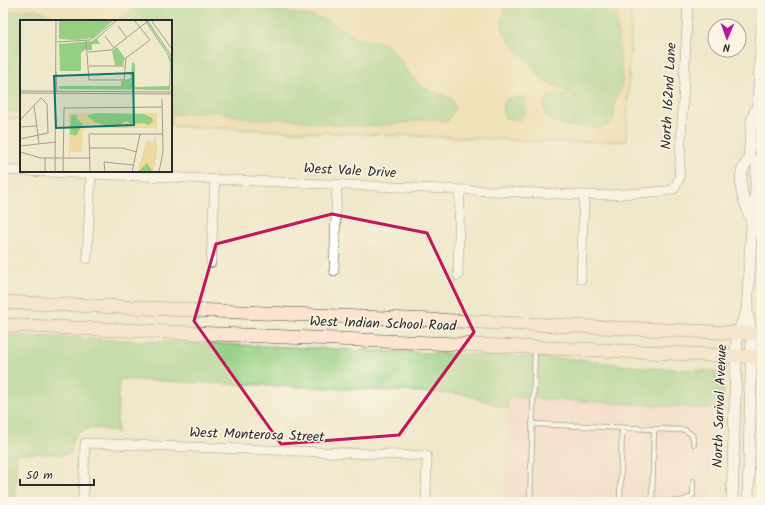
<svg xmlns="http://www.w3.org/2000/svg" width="765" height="505" viewBox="0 0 765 505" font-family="Kalam,sans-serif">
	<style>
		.built { fill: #f7d0cc }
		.industrial { fill: #d2bec3 }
		.green { fill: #94cf83; stroke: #607d57 }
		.sand { fill: #eeda9e; stroke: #8c8264; fill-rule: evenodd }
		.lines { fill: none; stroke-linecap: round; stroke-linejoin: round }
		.service-casing { stroke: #494743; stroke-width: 6 }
		.minor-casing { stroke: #494743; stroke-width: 10 }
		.tertiary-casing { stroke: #494743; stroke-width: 12 }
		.secondary-casing { stroke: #494743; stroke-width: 14 }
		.service { stroke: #fff; stroke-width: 4.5 }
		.minor { stroke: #fff; stroke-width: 9 }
		.tertiary { stroke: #fff; stroke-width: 11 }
		.secondary { stroke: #fde4d1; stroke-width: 13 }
		.marked { fill: none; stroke: #c2185b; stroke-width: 3; stroke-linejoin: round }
		.labels { text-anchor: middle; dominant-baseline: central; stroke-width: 3; stroke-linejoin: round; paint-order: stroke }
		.street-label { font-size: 14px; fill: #2b2b2b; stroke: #fcf5e5 }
		.inset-road { fill: none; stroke: #a19c8b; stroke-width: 1 }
		.view { fill: #0f766e; fill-opacity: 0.15; stroke: #0f766e; stroke-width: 2 }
		.inset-edge { fill: none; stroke: #2b2b2b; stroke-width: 2 }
	</style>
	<rect width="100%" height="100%" fill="#fcf5e5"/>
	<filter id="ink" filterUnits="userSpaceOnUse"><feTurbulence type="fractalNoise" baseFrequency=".025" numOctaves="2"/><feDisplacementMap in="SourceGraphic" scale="8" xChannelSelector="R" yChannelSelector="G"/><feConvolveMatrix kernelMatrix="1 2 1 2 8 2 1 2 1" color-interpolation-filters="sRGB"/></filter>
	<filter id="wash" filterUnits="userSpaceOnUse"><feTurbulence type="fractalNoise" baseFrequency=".012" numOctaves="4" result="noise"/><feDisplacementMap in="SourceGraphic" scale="16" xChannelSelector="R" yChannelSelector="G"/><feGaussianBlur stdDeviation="0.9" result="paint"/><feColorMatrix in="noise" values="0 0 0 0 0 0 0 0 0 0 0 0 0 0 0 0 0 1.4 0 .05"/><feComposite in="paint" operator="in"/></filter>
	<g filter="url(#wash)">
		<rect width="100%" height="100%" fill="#f0e8cb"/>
		<!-- built -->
		<polygon class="built" points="508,397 713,408 710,502 504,502"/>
		<!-- industrial -->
		<polygon class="industrial" points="762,377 762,502 757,502 761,388"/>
		<!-- green -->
		<g class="green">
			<polygon points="3,3 632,3 626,141 571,142 171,126 171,21 21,21 21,119 3,118"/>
			<path d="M 3,335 L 574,359 L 648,368 L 715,371 L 723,389 L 723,409 L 508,397 L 508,409 L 464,394 L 119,379 L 117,433 C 102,429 84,422 74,439 C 71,442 71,450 71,454 L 17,453 L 15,502 L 3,502 Z"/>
		</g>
		<!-- sand -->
		<g class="sand">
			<polygon points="3,3 141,3 117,21 60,21 42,11 36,9 3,12"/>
			<path d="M 267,3 L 507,3 C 494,31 507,39 525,58 C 531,64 535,72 541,77 C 552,86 567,90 578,98 L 562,95 L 549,95 L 544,105 L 545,115 C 557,129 592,129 609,125 L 614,118 L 615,98 L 620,91 L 622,81 L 617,26 L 617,10 L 619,3 L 632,3 L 626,141 L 571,142 L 171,126 L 171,115 L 216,111 L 250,119 L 285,119 L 329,124 L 368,126 L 388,125 L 428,119 L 439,120 L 448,122 L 455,107 L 452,100 C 441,93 428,92 419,84 C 404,72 400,51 382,43 C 374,39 367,41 358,39 L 327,20 L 311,16 L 289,13 ZM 526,97 C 524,102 527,107 525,113 C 522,122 512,121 505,117 L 502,110 L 506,99 Z"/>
			<polygon points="3,111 21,112 21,119 3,118"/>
		</g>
	</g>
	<g filter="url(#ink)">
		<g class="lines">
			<!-- service casing -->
			<g class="service-casing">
				<g id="service">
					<polyline points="532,424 654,429 652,502"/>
					<polyline points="654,429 685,430 692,435 694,444"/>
					<path d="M 652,500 C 666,501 682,505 693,495 L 693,481"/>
					<polyline points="530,502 535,348"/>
					<polyline points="620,502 622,428"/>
				</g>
			</g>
			<!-- minor casing -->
			<g class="minor-casing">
				<g id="minor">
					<polyline points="3,170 21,171"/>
					<polyline points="24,171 584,195 611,195 666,191 674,189 679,179 688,3"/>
					<polyline points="87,259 91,174"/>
					<polyline points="211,263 215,179"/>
					<polyline points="334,271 337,184"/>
					<polyline points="458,276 460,191"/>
					<polyline points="581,279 584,195"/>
					<polyline points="83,502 85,443 427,456 426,502"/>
				</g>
			</g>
			<!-- tertiary casing -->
			<g class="tertiary-casing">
				<g id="tertiary">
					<polyline points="758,104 762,119 762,130"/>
					<polyline points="762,132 762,156"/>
					<polyline points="755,209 757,164 762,154"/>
					<polyline points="752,222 742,193 741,181 742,171 749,158 752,120 758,103 762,28"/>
					<polyline points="732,502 737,333 747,312"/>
					<polyline points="748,502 752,333 747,312 752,222 762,200"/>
				</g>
			</g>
			<!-- secondary casing -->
			<g class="secondary-casing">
				<g id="secondary">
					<polyline points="3,302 762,334"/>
					<polyline points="3,325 762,357"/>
				</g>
			</g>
			<!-- service -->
			<use href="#service" class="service"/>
			<!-- minor -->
			<use href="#minor" class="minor"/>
			<!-- tertiary -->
			<use href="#tertiary" class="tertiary"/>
			<!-- secondary -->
			<use href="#secondary" class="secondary"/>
		</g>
	</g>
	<!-- marked area -->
	<path d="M0 0H765V505H0ZM 332,214 L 427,233 L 474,332 L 399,435 L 281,444 L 194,321 L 216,244 Z" fill="#f0e8cb" fill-opacity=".55" fill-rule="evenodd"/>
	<path class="marked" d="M 332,214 L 427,233 L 474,332 L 399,435 L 281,444 L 194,321 L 216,244 Z"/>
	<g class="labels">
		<!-- street labels -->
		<g class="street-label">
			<text transform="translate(669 96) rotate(-87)">North 162nd Lane</text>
			<text transform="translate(350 171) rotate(3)">West Vale Drive</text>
			<text transform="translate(383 324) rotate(2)">West Indian School Road</text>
			<text transform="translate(720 406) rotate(-88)">North Sarival Avenue</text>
			<text transform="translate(257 435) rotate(2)">West Monterosa Street</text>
		</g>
	</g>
	<!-- overview -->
	<g transform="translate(20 20)">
		<rect width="152" height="152" fill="#f0e8cb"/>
		<path d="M 39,0 L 94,0 L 72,18 L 57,20 L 39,19 ZM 99,0 L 77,19 L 80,24 L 72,24 L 72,30 L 65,30 L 61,33 L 61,51 L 40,51 L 39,24 L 72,21 ZM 124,0 L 126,0 L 151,38 L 150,70 L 39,69 L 39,66 L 101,66 L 101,61 L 111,58 L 112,42 L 115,44 L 115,67 L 149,66 L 150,43 L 147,34 ZM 97,27 L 105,38 L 103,45 L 95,45 L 92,31 ZM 49,93 L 137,93 L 135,108 L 66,107 L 62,112 L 62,132 L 50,131 L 49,137 ZM 135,115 L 137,130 L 133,152 L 118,152 L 127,121 L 135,121 Z" fill="#94cf83"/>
		<path d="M 49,93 L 137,93 L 137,114 L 135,108 L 120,108 L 120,105 L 120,108 L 69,106 L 63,111 L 62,132 L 50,131 L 49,137 L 49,128 L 51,128 L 49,128 ZM 75,93 L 124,94 L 132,98 L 133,101 L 129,105 L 123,103 L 111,104 L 106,101 L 97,106 L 88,106 L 75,102 L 67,96 ZM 51,95 L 57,95 L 58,97 L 55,97 L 63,104 L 56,116 L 50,114 ZM 135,115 L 137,130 L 133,152 L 127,143 L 118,152 L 127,121 L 135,121 Z" fill="#eeda9e" fill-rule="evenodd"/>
		<path class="inset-road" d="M 127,0 L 152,37M 131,0 L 152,29M 98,6 L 107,18M 85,16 L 94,28M 66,21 L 69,60 L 104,60 L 106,38 L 130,20 L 114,0M 37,22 L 70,20 L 97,0M 68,32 L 91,30 L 128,1M 69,46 L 104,46M 36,52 L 37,71M 0,71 L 152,72M 0,73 L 152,74M 14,86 L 19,123M 0,100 L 21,78 L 27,84 L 28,113 L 0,119M 0,107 L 16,106M 0,126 L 36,122M 69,128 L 102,128 L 117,132M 0,132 L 21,138 L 70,138M 25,152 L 25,138M 35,152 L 36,0M 43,152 L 44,88 L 143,87M 70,152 L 69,114 L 143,114M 85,152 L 84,142 L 113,145M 112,152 L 120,114M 139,152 L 143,132 L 142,79"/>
		<path class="view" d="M 113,53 L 114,105 L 36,108 L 34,56 Z"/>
		<rect width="152" height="152" class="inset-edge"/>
	</g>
	<!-- margin -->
	<rect width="765" height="505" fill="none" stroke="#fcf5e5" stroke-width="16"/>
	<!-- north arrow -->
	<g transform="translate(727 38) rotate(182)"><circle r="19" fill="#fcf5e5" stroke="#a8a49b"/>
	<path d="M0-3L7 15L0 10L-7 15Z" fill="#b5179e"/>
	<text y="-6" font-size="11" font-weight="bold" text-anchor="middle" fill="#2b2b2b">N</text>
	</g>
	<!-- scale -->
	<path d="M20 479v6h74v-6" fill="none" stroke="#2b2b2b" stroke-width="2"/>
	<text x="26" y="479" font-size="12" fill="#2b2b2b" stroke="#fcf5e5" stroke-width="3" paint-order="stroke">50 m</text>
</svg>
